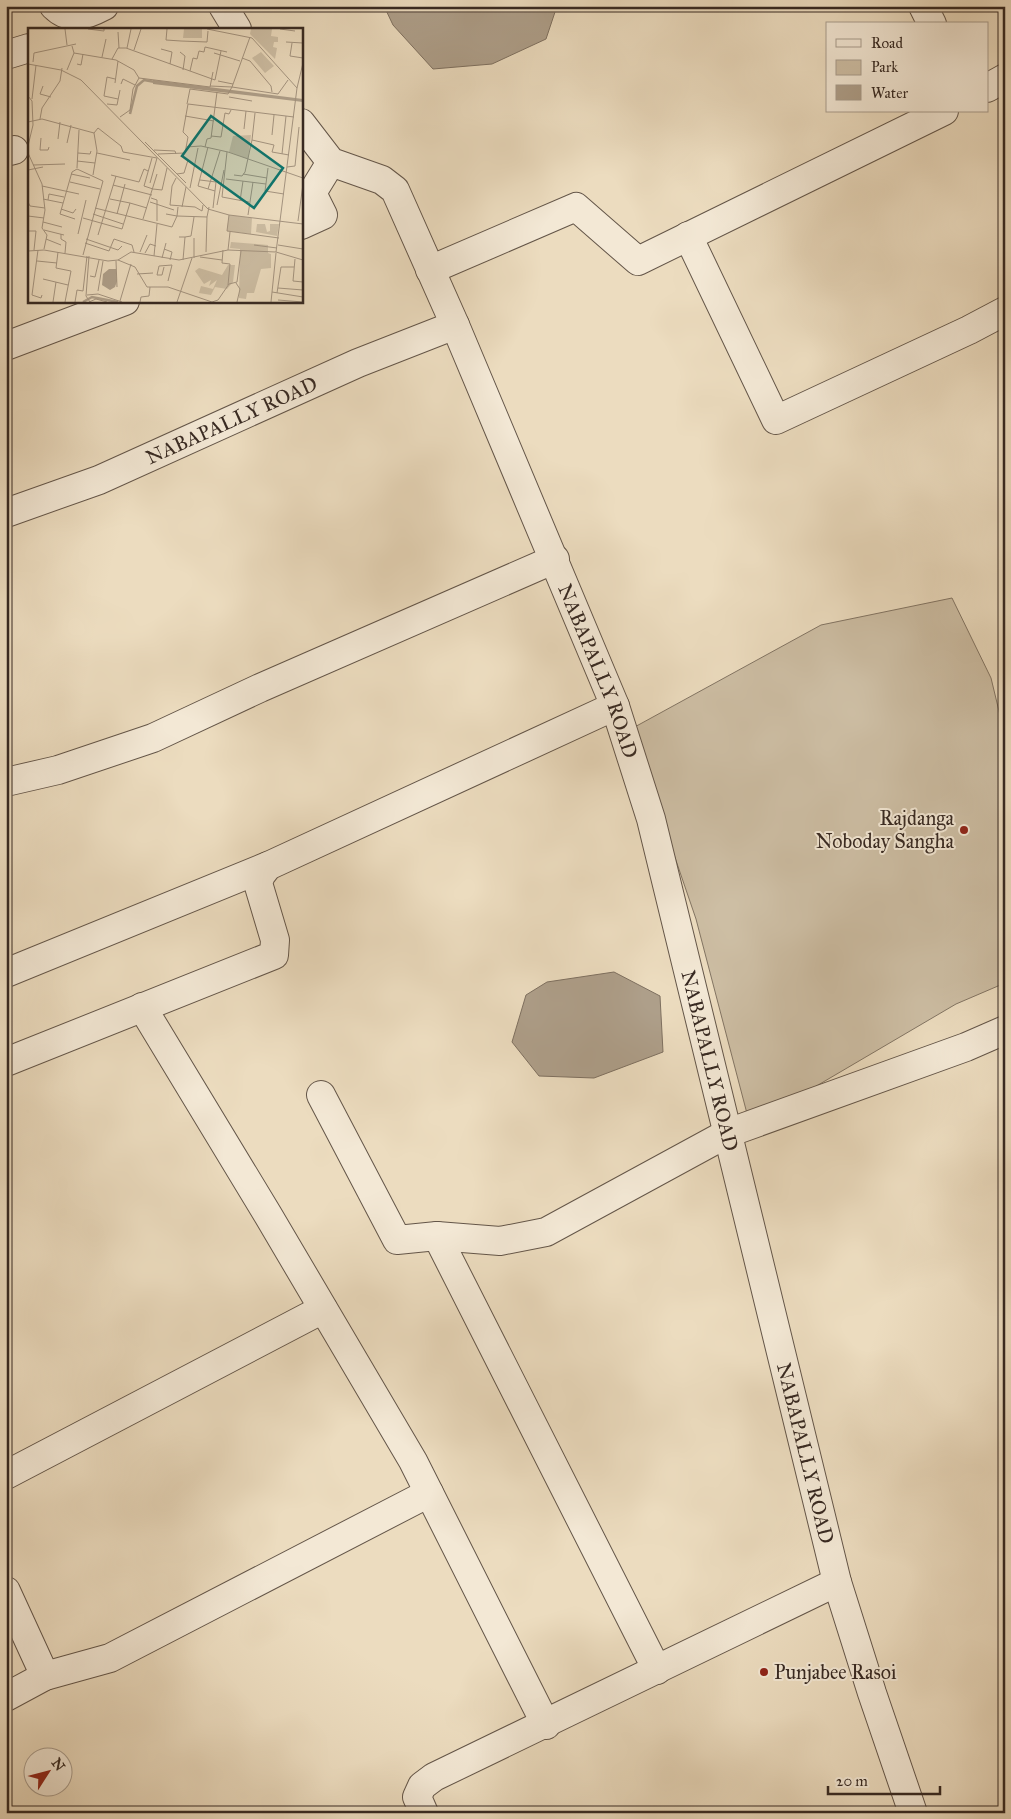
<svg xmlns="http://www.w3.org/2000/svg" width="1011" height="1819" viewBox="0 0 1011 1819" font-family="'IM FELL Great Primer',serif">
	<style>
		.green { fill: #cdbea4; stroke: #827463 }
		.water { fill: #ae9f8a; stroke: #7e7060 }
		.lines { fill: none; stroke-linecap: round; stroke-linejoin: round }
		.minor-casing { stroke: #645649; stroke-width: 30 }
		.minor { stroke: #f3e8d5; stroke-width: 28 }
		.poi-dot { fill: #8f2418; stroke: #f3e8d5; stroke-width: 2 }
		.labels { text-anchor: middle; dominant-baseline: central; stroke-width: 4; stroke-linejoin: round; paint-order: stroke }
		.street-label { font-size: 20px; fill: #372922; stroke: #f3e8d5 }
		.poi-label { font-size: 20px; fill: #372922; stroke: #f3e8d5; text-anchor: end }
		.inset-river { fill: none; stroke: #ae9f8a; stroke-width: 2.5 }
		.inset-road { fill: none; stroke: #a49480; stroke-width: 1 }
		.view { fill: #0f766e; fill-opacity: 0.15; stroke: #0f766e; stroke-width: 2.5 }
		.inset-edge { fill: none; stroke: #372922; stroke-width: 2.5 }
	</style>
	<rect width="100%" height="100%" fill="#ecdcbf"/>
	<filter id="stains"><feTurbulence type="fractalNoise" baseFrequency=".004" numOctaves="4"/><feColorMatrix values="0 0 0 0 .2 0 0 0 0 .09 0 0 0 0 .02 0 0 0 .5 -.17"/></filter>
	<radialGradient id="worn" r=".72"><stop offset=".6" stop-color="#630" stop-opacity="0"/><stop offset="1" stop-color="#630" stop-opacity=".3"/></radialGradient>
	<!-- green -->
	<polygon class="green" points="952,598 991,678 1005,736 1005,983 956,1004 750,1125 696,919 631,729 821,625"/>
	<!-- water -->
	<g class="water">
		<polygon points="384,6 557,6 546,39 492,64 433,69 393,25"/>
		<polygon points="614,972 660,996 663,1052 594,1078 539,1076 512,1042 526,995 547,982"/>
	</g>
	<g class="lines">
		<!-- minor casing -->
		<g class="minor-casing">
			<g id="minor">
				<path d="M 54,6 C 70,22 87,15 104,6"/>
				<polyline points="223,6 237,29"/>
				<polyline points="923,6 932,24"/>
				<polyline points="6,55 29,48"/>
				<polyline points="987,88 1005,78"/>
				<path id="s1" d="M 301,123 L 331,162 L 382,180 L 395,190 L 455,325 L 615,706 L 651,819 L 837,1582 L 872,1693 L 913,1813"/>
				<polyline points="6,152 14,150"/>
				<polyline points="301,225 323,215 312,193 331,162"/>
				<polyline points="688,236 776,420 969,330 1005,311"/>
				<polyline points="430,270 576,207 638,261 944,111"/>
				<polyline points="6,346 125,301"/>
				<path id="s2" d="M 6,513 L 99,480 L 358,363 L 455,325"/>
				<polyline points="6,782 58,770 153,738 260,688 555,559"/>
				<polyline points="6,973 268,866"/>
				<polyline points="142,1007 268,1215 413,1461 546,1725"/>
				<polyline points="6,1062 274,955 275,940 258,883 261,875 268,866 615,706"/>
				<polyline points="321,1095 397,1240 437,1236 500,1241 546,1232 728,1133 966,1047 1005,1030"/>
				<polyline points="437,1236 657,1670"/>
				<polyline points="6,1475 323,1309"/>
				<polyline points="6,1591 45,1676"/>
				<polyline points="6,1697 45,1676 110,1658 429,1493"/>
				<polyline points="424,1813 417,1797 422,1786 434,1777 837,1582"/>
			</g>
		</g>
		<!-- minor -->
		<use href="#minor" class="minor"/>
	</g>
	<!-- markers -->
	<g class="poi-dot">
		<circle cx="964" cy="830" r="5"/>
		<circle cx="764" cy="1672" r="5"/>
	</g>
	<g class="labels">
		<!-- street labels -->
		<g class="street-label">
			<text stroke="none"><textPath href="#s2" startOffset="244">NABAPALLY ROAD</textPath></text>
			<text stroke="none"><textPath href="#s1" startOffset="642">NABAPALLY ROAD</textPath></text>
			<text stroke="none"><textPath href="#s1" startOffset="1048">NABAPALLY ROAD</textPath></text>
			<text stroke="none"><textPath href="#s1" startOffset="1452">NABAPALLY ROAD</textPath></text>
		</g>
		<!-- poi labels -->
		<g class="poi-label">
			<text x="954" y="818">Rajdanga<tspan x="954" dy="23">Noboday Sangha</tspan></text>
			<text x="774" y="1672" text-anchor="start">Punjabee Rasoi</text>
		</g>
	</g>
	<!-- overview -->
	<g transform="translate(28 28)">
		<rect width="275" height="275" fill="#ecdcbf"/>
		<path d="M 156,1 L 174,1 L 174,10 L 155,10 ZM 223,1 L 244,1 L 243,8 L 250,9 L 250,14 L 246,14 L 245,19 L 249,20 L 247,31 L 222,6 ZM 233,24 L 246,38 L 237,45 L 224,30 ZM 223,107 L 220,131 L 201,124 L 205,108 ZM 201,187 L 224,190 L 223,206 L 199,203 ZM 229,196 L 237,196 L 239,204 L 242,203 L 242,196 L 251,196 L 249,208 L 228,204 ZM 203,214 L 240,217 L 240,225 L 243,226 L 243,240 L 233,241 L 226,265 L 219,265 L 218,271 L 211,270 L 212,221 L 202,220 ZM 200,237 L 207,237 L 205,254 L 199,261 L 187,259 L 183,267 L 171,265 L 173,258 L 185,261 L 189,252 L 181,258 L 183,252 L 176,256 L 167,243 L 171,240 L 194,247 Z" fill="#cdbea4"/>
		<path d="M 125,52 L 275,71 L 275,74 L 125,56 ZM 81,241 L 88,241 L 89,253 L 87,259 L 82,262 L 74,257 L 75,246 Z" fill="#ae9f8a"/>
		<path class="inset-river" d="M 102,86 L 109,58 L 116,52 L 127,54M 55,274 L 64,269 L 90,274"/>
		<path class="inset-road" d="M 37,1 L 39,17M 60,1 L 76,3 L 76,1M 139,1 L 138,12 L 153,13 L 179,14 L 180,3M 179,1 L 224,10 L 269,60 L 248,224M 252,1 L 267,3M 90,4 L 91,20M 258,14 L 275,15M 264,15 L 262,28 L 275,30M 99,20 L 103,1M 133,21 L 144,24 L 142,36M 106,22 L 113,1M 152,24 L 157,28 L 155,42M 46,25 L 88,32 L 106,42 L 111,50M 186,25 L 212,33M 74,29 L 78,11M 214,30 L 222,33 L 243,58 L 244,64M 84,31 L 90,20 L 98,20 L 187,52 L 193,23M 5,34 L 6,25 L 48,16M 0,36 L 33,42 L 53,52 L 180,181 L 201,187 L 275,196M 49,36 L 53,37 L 55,26M 39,42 L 46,25 L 44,18M 162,43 L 165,30 L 169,31 L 171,23 L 176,24 L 177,19 L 199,24M 111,50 L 182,59 L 185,44M 87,51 L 79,49 L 76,68 L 90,71M 190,53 L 205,56M 87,55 L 90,33M 93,56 L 95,51 L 107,57M 15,58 L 12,66 L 23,69M 182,58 L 204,59 L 222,9M 204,59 L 250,66 L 260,52M 269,60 L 275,35M 0,68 L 4,73 L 5,97 L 0,118M 201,69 L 224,73M 4,71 L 8,37M 79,76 L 89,77 L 92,62M 159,76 L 162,61 L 200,66 L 204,59M 227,85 L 224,112 L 246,117 L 244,124 L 261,127M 157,88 L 186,93M 92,89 L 102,82 L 105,61 L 111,50M 12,91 L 14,80 L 32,53 L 34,40M 0,94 L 14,91 L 66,105 L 70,100 L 93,118 L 95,124 L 129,130M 216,101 L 218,83M 244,107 L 246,87M 183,108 L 193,109 L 197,85 L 201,86 L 203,82M 13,110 L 12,122 L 20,122 L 21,119M 30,111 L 32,94M 117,114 L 158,155M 39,115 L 43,97M 158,119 L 173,118 L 200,124 L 275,150M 177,119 L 179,111 L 183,110 L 189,64M 180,119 L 170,158 L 187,163M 126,122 L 147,123 L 148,126M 199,124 L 194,169 L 221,174M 0,125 L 14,156 L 17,182 L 14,200 L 19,207 L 16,221M 50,125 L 62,126 L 63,123M 69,125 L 102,132M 130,126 L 157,125 L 160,109 L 155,104 L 160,76 L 266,89M 254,126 L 258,88M 124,130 L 116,158 L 125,161M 49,133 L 67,135M 5,137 L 37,136M 259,139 L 267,138 L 271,99M 49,140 L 51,102M 240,140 L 237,163 L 256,166M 0,142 L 15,139M 43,146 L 62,150M 149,146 L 156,145 L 160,132M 215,146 L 239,150M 65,147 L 69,123 L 66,105M 83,147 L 111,154 L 116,141 L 120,143M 206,147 L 214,148 L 217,144 L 224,112M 148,150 L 144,158 L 142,177 L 167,179 L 174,183 L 175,177M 198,151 L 238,156M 172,152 L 188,154 L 185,180M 42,154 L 72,161M 122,155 L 129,130M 85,157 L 124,167M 14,158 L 51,166M 162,160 L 170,120M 125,161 L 134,162 L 139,140M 180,161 L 192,123M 123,170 L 129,172 L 129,193M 15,171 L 35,175M 20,172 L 21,166 L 36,169M 212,173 L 215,153M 0,174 L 2,178 L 17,180M 122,174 L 146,182M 102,175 L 119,180M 189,177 L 196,142M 154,179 L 158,159M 67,180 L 144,199 L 149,188 L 179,189 L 181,179M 33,181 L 45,185 L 48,181M 65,186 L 95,196M 89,186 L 97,156M 138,186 L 149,188 L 150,179M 201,187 L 199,203 L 251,210M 220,187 L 225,154M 0,188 L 16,190M 55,190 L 94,201 L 102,175 L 82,171M 47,191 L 32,186 L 44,144 L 49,141 L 75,153 L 55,227M 115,191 L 129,146M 270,193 L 275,156M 15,194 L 34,199M 16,202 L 36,207M 0,203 L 8,203 L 6,222M 33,206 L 33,211 L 38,214 L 37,225M 50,206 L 58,172M 70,207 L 88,148M 151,209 L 157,209 L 155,232M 157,209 L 163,208 L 166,189M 18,211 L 33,217M 58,211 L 90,222 L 94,218M 57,215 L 81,223 L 86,211 L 104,217 L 106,224M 226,217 L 249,220M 250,217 L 275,221M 136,221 L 144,224 L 142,232M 10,222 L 4,267 L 13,270 L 14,267M 195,222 L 194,235 L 202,236 L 200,257M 200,222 L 202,204M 0,223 L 16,222 L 80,233 L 90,232 L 103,224 L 151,232 L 200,222 L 248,224 L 275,232M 30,224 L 28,240 L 43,243 L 37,274M 112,224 L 119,207M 178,224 L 179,189M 117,225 L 122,216 L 128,218M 61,228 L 58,268 L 62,274M 126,228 L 129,196M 172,229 L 194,232M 134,230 L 138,215M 166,230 L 166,210M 267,231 L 265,253 L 275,254M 90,232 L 107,239 L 119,259 L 140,259 L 184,274 L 190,272 L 201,256 L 209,254 L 213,223M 9,233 L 29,235M 88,233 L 89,259M 136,239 L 134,247 L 129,247 L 131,238 L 144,237M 109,246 L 125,245M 62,248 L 67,249 L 71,232M 15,251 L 40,257M 140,253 L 144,237M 208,255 L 212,261 L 209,274M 250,260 L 275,262M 55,263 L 59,228M 70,263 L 75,233M 244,264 L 275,269M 249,265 L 253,239 L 266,239M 59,267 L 70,266 L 94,274M 250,272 L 275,274M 92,273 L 103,236M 25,274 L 28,254M 47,274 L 49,262 L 55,263M 61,274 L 68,271 L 79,274M 112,274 L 113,269 L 121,268 L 122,259M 149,274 L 164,230M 243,274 L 248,225"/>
		<path class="view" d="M 183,88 L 255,140 L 226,180 L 154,128 Z"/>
		<rect width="275" height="275" class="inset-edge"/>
	</g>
	<!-- margin -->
	<rect width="1011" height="1819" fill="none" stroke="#ecdcbf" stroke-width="25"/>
	<rect x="8" y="8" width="996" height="1804" fill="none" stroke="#372922" stroke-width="2.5"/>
	<rect x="12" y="12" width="986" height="1794" fill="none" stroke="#372922"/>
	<!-- legend -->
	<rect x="826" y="22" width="162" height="90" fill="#f3e8d5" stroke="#a89c8d"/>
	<rect x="836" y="39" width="25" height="8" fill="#f3e8d5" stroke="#a89c8d"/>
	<text x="871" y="48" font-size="15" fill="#372922">Road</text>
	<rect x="836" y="60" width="25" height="15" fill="#cdbea4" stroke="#a89c8d"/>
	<text x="871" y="72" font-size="15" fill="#372922">Park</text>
	<rect x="836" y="85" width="25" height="15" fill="#ae9f8a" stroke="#a89c8d"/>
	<text x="871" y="98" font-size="15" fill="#372922">Water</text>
	<!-- north arrow -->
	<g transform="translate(48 1772) rotate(54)"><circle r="24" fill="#f3e8d5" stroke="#a89c8d"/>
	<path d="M0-4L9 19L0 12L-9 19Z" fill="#8f2418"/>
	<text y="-8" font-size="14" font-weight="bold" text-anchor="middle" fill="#372922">N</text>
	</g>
	<!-- scale -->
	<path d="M828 1786v8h112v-8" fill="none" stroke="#372922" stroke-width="2.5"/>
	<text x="836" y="1786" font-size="15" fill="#372922" stroke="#f3e8d5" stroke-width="4" paint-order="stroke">20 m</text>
	<rect width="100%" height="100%" filter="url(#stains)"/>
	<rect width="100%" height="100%" fill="url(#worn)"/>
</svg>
